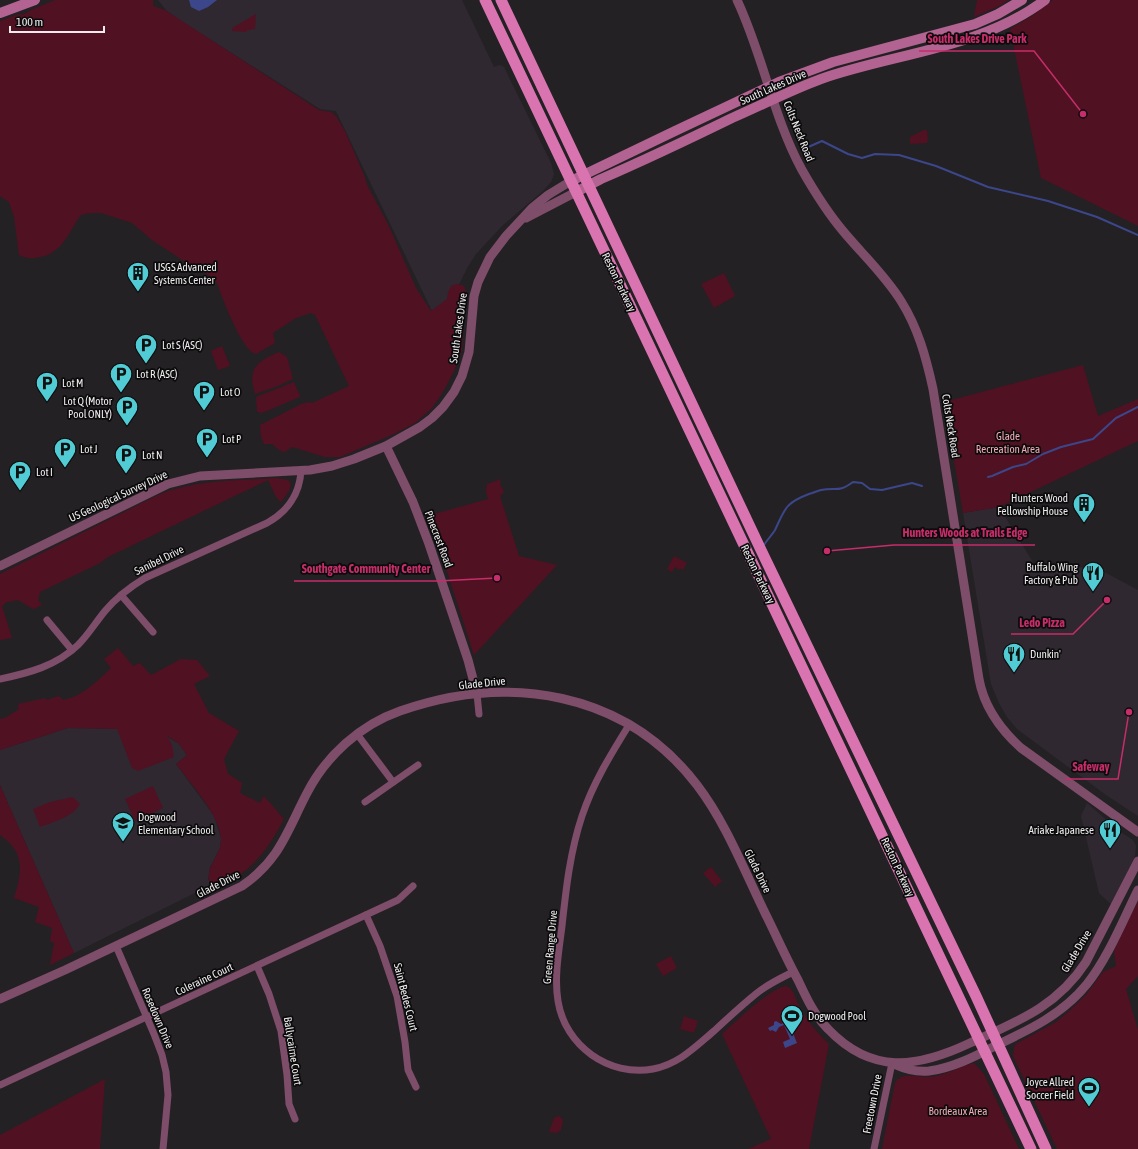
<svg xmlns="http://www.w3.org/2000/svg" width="1138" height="1149" viewBox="0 0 1138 1149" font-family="'Asap Condensed',sans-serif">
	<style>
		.built { fill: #2f2830 }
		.green { fill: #501122 }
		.water { fill: #3b478a }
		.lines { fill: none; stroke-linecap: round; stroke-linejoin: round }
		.stream { stroke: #3b478a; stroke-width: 2 }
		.minor { stroke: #7e4d69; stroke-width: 7 }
		.tertiary { stroke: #7e4d69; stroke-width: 9 }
		.secondary { stroke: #b26391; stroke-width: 10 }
		.primary { stroke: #da74b1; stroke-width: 11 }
		.labels { text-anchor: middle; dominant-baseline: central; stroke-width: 3.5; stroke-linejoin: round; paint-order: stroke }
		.street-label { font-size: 11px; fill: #eeecee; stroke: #0c0b0c }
		.poi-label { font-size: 11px; fill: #eeecee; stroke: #0c0b0c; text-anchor: start }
		.park-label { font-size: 11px; fill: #f2abb6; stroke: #0c0b0c }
		.leader { fill: none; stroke: #c62d6a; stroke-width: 1.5 }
		.callout-dot { fill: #c62d6a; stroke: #0c0b0c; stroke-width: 1.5 }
		.callout-label { font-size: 12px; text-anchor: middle; font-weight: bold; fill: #c62d6a; stroke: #0c0b0c; stroke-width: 3.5; stroke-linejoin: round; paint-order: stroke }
	</style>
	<rect width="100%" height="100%" fill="#242124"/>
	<!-- built -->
	<g class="built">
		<polygon points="158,0 462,0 494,67 500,65 504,67 551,163 554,174 551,182 543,191 503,225 476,254 467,268 451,301 432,311 336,111 320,109 175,17 166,10"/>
		<polygon points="999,507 1039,572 1093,566 1138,590 1138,816 1106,795 1017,729 1007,717 999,703 991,684 963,513"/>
		<polygon points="141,723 178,743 187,755 176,764 214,816 221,838 220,848 210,867 208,879 211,885 74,953 0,785 0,750 68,728 117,729"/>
		<polygon points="1087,803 1119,831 1133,840 1136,846 1135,856 1112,905 1099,893 1081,816"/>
	</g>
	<!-- green -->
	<g class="green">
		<path d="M 55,0 L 153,0 L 153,6 L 165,10 L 319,110 L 331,112 L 336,116 L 345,131 L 364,175 L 368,187 L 388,224 L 416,288 L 431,311 L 447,299 L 448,292 L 452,285 L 459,284 L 464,286 L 466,292 L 462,350 L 454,371 L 443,392 L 432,408 L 415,423 L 394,434 L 340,457 L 325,457 L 292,447 L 285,452 L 279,450 L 272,444 L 264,444 L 261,437 L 260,425 L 301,404 L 308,402 L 312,403 L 349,386 L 315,315 L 311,313 L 296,318 L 273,333 L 275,343 L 256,354 C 243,351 227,309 222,297 C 220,292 219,286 216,282 C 212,277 206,272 199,271 L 152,240 L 132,223 L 101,213 L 90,213 L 81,215 C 69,231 63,253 40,257 C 30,259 28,259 19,255 L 14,217 L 9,202 L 0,196 L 0,21 L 16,15 L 24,14 L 33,9 Z"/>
		<polygon points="977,0 1008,0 999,6 974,17"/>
		<polygon points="1053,0 1138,0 1138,226 1041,178 1010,29 1032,16"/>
		<polygon points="256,14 255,29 248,30 246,32 232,31 232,28"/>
		<polygon points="924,130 927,130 928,141 926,143 910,144 910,137"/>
		<polygon points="724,273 735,296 714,308 701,284"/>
		<polygon points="222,346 230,366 218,370 211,351"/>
		<path d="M 279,352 L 287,357 L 293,379 L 278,386 L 255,394 C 247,367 257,362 279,352 Z"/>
		<polygon points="1083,365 1098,416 1138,399 1138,441 999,507 963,513 944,402"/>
		<polygon points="294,382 300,396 300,397 262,413 257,412 256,397"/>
		<path d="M 277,478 L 288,480 L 291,484 L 289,491 L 281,502 L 276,497 L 268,480 L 141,541 L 108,557 L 100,563 L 40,592 L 38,600 L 42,605 L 33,609 L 18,600 L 7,602 L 2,606 L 12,638 L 0,640 L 0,574 L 158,495 C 196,479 237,481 277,478 Z"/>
		<polygon points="501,479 500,484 504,492 500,496 519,556 557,565 474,655 443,559 427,516 488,499 486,492 487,484"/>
		<polygon points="674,556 687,563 683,570 680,568 679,570 675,567 672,572 667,569"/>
		<path d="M 118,648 L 133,666 L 140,663 L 151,675 L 181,659 L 197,660 L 210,676 L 194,684 L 209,713 L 239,731 L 224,759 L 228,774 L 242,783 L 240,793 L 260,803 L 264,796 L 284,819 C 268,849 248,880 211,885 C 202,868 222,856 221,839 C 219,814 191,784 176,764 L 187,755 L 178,743 L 167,736 L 172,745 L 174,757 L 138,771 L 132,768 L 117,729 L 68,728 L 0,750 L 0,719 L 5,718 L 19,709 L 18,704 L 45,698 L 47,700 L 59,696 L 63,700 C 83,696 97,681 111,668 L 104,659 Z"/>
		<path d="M 0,785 L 74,953 L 50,965 L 54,943 L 50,941 L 52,928 L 35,922 L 39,907 L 14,898 C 22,872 26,853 0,835 Z"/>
		<polygon points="153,786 163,808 135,821 125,799"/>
		<path d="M 73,797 L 80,804 C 73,817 53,822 40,827 L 33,809 L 50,802 Z"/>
		<polygon points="711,867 722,881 715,887 703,873"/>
		<polygon points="1138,901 1138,976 1126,989 1138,1030 1138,1149 1057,1149 1013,1056 1014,1048 1016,1044 1056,1022 1067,1013 1085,996 1103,972 1116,966 1114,951 1121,935"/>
		<polygon points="671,956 677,968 663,976 656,964"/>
		<path d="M 786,986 C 794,989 795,997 798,1004 C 806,1019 817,1033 829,1044 L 809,1149 L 748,1149 L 771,1139 L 722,1034 C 735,1022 769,989 786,986 Z"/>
		<polygon points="684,1016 698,1021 694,1033 680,1029"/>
		<path d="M 974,1063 L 984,1074 L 1019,1149 L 882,1149 L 895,1083 C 901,1071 919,1078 929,1077 C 946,1076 959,1066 974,1063 Z"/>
		<polygon points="105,1079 100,1149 0,1149 0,1135"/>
		<polygon points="559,1116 563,1120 561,1130 557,1133 549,1132 554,1118"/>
	</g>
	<!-- water -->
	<g class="water">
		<polygon points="189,0 217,0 208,7 199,11 191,7"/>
		<polygon points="776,1021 781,1024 788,1021 797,1043 785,1048 783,1042 790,1039 784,1025 779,1027 776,1032 772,1030 770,1031 768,1028 774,1025 774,1022"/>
	</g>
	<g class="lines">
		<!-- stream -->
		<g class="stream">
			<polyline points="806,148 822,141 848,154 862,158 875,154 899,155 936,166 988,187 1048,201 1097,217 1138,235"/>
			<polyline points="988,477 992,476 1013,467 1026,464 1043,454 1061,447 1093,439 1116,418 1138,407"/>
			<path d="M 764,545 C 767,540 772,535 775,530 C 785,509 785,503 809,494 C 813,493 817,491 821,490 C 837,487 838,493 853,482 L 862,483 L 870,489 L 882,490 L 912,483 L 922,486"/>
		</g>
		<!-- minor -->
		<g class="minor">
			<polyline points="121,595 153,632"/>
			<polyline points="47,620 72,650"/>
			<path d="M 0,679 C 29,673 56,666 78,645 C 88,635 96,622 105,611 C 116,598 130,587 145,578 L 267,523 C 287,512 300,494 301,470"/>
			<polyline points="477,694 479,714"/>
			<path d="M 629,725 C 611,754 593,783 582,816 C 570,852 566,889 562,926 C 559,950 554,977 558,1001 C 565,1046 609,1077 653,1069 C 679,1064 695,1047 714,1031 C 728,1018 742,1005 757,993 C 768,984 781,978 793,972"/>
			<polyline points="357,734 393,782"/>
			<polyline points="365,802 418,765"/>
			<polyline points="366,915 380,946 397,996 405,1042 408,1070 416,1087"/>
			<polyline points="116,946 154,1034 162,1055 166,1072 168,1095 163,1149"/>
			<polyline points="257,966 269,994 281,1031 287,1075 289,1104 295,1119"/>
			<polyline points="0,1085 398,900 413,886"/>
			<polyline points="874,1149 892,1063"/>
		</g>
		<!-- tertiary -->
		<g class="tertiary">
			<path d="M 737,0 C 763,55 773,117 802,170 C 814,191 827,212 843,231 C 862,254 885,275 901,301 C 918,328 926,357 933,389 L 979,679 C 984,707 1000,729 1021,748 L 1138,832"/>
			<polyline points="526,218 576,192"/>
			<polyline points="386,446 413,502 429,544 468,660 477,694"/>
			<polyline points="0,566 168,484 200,476 310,470 332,466 354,459 386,446 420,427 432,418 443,407 454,392 462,376 469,352 474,296 478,282 490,257 506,236 532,208 548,195 571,181"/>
			<path d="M 0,999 L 65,970 L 242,886 C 280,860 287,831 307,793 C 326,756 360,725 400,711 C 508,673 625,691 697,785 C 726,823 744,870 765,913 C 776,935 786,958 798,980 C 806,997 814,1015 828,1029 C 872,1075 917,1068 970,1043 C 1016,1022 1057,1007 1086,962 L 1138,861"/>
			<path d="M 896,1065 C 907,1070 918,1072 929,1071 C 952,1068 974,1057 995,1046 C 1029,1030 1063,1014 1087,984 C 1108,958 1123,920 1138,890"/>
		</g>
		<!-- secondary -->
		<g class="secondary">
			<polyline points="0,13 35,0"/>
			<polyline points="571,181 675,131 779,82 833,62 975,24 998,14 1022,0"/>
			<path d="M 576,192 L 601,179 C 645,160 689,139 732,118 C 762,105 791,90 821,79 C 895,53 980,49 1045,0"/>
		</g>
		<!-- primary -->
		<g class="primary">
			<polyline points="485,0 1031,1149"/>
			<polyline points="501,0 761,550 976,996 1046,1149"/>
		</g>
	</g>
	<!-- icons -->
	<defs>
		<g id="building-pin" transform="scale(1.15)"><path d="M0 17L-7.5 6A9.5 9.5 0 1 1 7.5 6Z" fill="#51ccd4" stroke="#0c0b0c"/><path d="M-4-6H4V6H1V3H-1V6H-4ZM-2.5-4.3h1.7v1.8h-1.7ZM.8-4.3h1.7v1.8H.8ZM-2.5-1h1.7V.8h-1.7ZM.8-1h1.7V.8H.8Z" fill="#111"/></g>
		<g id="parking-pin" transform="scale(1.15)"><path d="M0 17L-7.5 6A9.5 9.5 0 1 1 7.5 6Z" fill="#51ccd4" stroke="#0c0b0c"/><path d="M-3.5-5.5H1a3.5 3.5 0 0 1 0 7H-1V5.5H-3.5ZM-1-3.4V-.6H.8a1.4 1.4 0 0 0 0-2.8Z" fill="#111"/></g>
		<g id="restaurant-pin" transform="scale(1.15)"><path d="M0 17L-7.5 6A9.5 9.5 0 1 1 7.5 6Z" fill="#51ccd4" stroke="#0c0b0c"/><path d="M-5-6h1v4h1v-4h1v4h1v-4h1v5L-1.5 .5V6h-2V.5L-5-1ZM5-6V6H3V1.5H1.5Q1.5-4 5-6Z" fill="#111"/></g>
		<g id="school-pin" transform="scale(1.15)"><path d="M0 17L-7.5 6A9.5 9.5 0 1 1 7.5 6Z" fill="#51ccd4" stroke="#0c0b0c"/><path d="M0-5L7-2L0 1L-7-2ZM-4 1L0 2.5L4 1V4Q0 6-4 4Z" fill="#111"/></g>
		<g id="stadium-pin" transform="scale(1.15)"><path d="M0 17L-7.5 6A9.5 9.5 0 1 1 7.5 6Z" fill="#51ccd4" stroke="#0c0b0c"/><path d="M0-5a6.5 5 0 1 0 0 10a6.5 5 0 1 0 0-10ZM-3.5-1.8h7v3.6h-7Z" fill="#111"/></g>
	</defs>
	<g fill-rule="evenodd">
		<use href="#building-pin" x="138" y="273"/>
		<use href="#parking-pin" x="146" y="345"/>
		<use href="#parking-pin" x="121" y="374"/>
		<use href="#parking-pin" x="47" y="383"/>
		<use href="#parking-pin" x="204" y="392"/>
		<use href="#parking-pin" x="127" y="407"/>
		<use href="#parking-pin" x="207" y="439"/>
		<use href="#parking-pin" x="65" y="449"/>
		<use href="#parking-pin" x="126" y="455"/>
		<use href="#parking-pin" x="20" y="472"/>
		<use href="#building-pin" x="1084" y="504"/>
		<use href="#restaurant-pin" x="1093" y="573"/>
		<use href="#restaurant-pin" x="1014" y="654"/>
		<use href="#school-pin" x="123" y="823"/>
		<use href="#restaurant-pin" x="1110" y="830"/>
		<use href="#stadium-pin" x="792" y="1016"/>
		<use href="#stadium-pin" x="1089" y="1088"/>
	</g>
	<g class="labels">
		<!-- street labels -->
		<g class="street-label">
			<text transform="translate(773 87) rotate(-24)">South Lakes Drive</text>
			<text transform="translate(799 131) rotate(68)">Colts Neck Road</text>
			<text transform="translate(619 282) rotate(64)">Reston Parkway</text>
			<text transform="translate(458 328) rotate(-82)">South Lakes Drive</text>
			<text transform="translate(951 426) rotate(81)">Colts Neck Road</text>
			<text transform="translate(118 496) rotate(-25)">US Geological Survey Drive</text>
			<text transform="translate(439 539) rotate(69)">Pinecrest Road</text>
			<text transform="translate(159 560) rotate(-26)">Sanibel Drive</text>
			<text transform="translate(758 574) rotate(64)">Reston Parkway</text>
			<text transform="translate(482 683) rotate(-6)">Glade Drive</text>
			<text transform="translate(898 867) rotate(65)">Reston Parkway</text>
			<text transform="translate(758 871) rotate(64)">Glade Drive</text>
			<text transform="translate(218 884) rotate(-27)">Glade Drive</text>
			<text transform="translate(550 947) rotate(-85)">Green Range Drive</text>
			<text transform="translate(1076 951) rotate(-59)">Glade Drive</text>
			<text transform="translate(204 979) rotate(-25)">Coleraine Court</text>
			<text transform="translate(406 997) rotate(76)">Saint Bedes Court</text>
			<text transform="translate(158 1018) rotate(67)">Rosedown Drive</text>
			<text transform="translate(293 1051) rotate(81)">Ballycairne Court</text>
			<text transform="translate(872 1104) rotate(-79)">Freetown Drive</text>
		</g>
		<!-- poi labels -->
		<g class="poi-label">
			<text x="154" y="267">USGS Advanced<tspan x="154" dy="13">Systems Center</tspan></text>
			<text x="162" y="345">Lot S (ASC)</text>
			<text x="136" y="374">Lot R (ASC)</text>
			<text x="62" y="383">Lot M</text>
			<text x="220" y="392">Lot O</text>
			<text x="112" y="401" text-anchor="end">Lot Q (Motor<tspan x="112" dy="13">Pool ONLY)</tspan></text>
			<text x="222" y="439">Lot P</text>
			<text x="80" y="449">Lot J</text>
			<text x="142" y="455">Lot N</text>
			<text x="36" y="472">Lot I</text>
			<text x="1068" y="498" text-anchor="end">Hunters Wood<tspan x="1068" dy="13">Fellowship House</tspan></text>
			<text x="1078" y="567" text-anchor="end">Buffalo Wing<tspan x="1078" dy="13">Factory &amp; Pub</tspan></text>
			<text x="1030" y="654">Dunkin'</text>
			<text x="138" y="817">Dogwood<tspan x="138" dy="13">Elementary School</tspan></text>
			<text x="1094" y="830" text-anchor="end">Ariake Japanese</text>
			<text x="808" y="1016">Dogwood Pool</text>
			<text x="1074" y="1082" text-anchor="end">Joyce Allred<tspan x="1074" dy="13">Soccer Field</tspan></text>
		</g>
		<!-- park labels -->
		<g class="park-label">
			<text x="1008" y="436">Glade<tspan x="1008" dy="13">Recreation Area</tspan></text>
			<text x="958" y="1111">Bordeaux Area</text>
		</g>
	</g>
	<!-- callouts -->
	<path class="leader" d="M1083 114L1034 51H919M827 551L894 545H1035M497 578L438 581H294M1107 600L1073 634H1011M1129 712L1118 779H1065"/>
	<g class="callout-dot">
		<circle cx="1083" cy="114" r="4"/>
		<circle cx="827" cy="551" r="4"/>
		<circle cx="497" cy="578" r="4"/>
		<circle cx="1107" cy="600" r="4"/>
		<circle cx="1129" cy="712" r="4"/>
	</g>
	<g class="callout-label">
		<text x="977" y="43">South Lakes Drive Park</text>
		<text x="965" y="537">Hunters Woods at Trails Edge</text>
		<text x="366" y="573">Southgate Community Center</text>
		<text x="1042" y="627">Ledo Pizza</text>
		<text x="1091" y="771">Safeway</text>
	</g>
	<!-- scale -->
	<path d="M10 26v6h94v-6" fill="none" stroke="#eeecee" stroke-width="2"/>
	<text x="16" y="26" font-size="12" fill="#eeecee" stroke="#0c0b0c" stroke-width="3" paint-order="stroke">100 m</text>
</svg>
